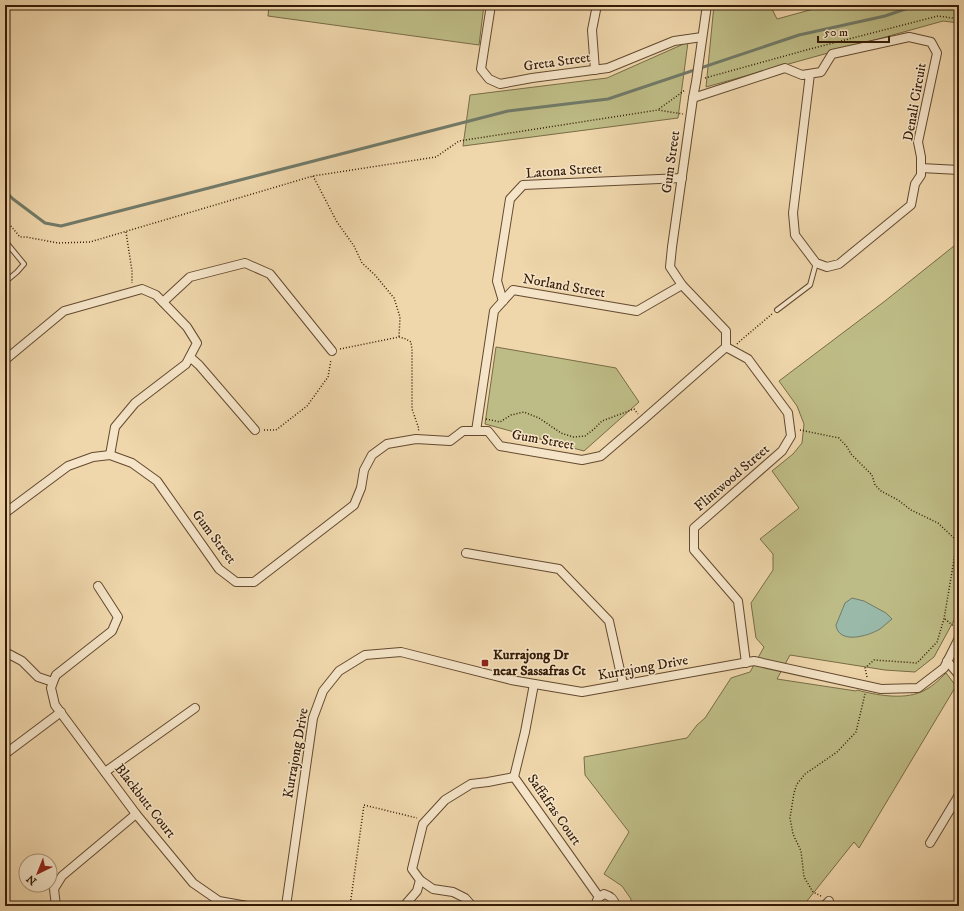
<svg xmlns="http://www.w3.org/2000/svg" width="964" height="911" viewBox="0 0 964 911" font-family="'IM FELL DW Pica',serif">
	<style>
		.green { fill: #bebc86; stroke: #796c46 }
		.water { fill: #9ab9a9; stroke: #717a68 }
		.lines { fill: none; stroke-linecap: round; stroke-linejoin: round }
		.stream { stroke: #717a68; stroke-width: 3 }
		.lane-casing { stroke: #634a2f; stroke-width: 6 }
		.street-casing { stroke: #634a2f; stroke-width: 10 }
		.path { stroke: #341b06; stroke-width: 1.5; stroke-dasharray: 1 2; stroke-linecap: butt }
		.lane { stroke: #f5e4c8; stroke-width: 4 }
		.street { stroke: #f5e4c8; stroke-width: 8 }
		.poi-dot { fill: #8f2418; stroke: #f5e4c8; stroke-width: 1.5 }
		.labels { text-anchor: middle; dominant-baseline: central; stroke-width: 3; stroke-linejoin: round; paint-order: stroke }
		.street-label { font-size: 14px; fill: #341b06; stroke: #f5e4c8 }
		.poi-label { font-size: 14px; font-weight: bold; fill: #341b06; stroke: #f5e4c8; text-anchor: start }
	</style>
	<rect width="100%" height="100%" fill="#efd6ab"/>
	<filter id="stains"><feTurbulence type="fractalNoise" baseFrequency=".005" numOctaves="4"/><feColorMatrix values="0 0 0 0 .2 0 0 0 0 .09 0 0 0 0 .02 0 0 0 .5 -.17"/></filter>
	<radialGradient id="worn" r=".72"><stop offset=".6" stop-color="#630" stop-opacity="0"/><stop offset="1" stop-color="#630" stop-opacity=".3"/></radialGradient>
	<!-- green -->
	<g class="green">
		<polygon points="269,5 484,5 479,45 268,16"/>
		<polygon points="714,5 770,5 777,19 828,5 959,5 959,23 943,21 706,87"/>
		<polygon points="688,42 678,118 463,146 470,95 607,78"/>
		<path d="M 959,242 L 959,611 L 934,657 L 915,672 L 885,670 L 790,655 L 777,679 L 856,691 L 857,690 C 876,695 902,700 921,692 C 931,688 939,680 946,673 L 956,686 L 859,848 L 854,842 L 803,906 L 631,906 L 631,899 L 622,886 L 604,874 L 629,832 L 585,775 L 584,757 L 687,738 L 697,725 L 705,718 L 731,678 L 750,672 L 764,647 L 756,638 L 751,603 L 773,570 L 773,554 L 760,539 L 799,508 L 772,471 L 793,454 L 802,443 L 804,424 L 797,406 L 779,381 L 885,301 Z"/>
		<polygon points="496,347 616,368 639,402 584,451 485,424"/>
	</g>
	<!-- water -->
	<path class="water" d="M 852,598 L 864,601 L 886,613 L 892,619 C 888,622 884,626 880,629 C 870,635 846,643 838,631 C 837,629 836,627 836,625 L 845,603 Z"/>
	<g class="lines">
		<!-- stream -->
		<polyline class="stream" points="5,191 13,199 45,223 61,226 508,111 608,99 799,35 885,16 917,5"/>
		<!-- lane casing -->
		<g class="lane-casing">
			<g id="lane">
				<polyline points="5,241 24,264 17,272 5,282"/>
				<polyline points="777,310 810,285 816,263"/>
			</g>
		</g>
		<!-- street casing -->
		<g class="street-casing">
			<g id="street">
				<polyline points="491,5 481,69 489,79 500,84 532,78 608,68 674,41 702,37"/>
				<polyline points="595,70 592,30 597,5"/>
				<polyline points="693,98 785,68 802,75 821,72 832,54 909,37 931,42 937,53 918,142 921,157 921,175 915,184 911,205 839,264 827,267 816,263 795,235 793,213 810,74"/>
				<polyline points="921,168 959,170"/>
				<polyline points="503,301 497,281 510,199 523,185 682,178"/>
				<polyline points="163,302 190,277 245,263 270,274 332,351"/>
				<polyline points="726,347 748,359 788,413 791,436 782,451 694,528 694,550 738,601 746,663"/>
				<polyline points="190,357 199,365 255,430"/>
				<polyline points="5,360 64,311 142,289 156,295 187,327 197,343 186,364 135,403 115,427 110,455"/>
				<polyline points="476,431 494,311 513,290 637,311 682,285"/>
				<polyline points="5,513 68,466 93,457 110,455 132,463 157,481 219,569 236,582 254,582 354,505 361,488 364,470 372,455 387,444 416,439 450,441 463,431 488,431 500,446 582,460 601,456 643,420 726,347 726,331 682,285 670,267 672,247 693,98 696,82 707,5"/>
				<polyline points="466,553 559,569 609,621 623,684"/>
				<polyline points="5,652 22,661 38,677 53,682 51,688 55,705 136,814 193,883 219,901 247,906"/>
				<polyline points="947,661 959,675"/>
				<polyline points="53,682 56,675 112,631 118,617 98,586"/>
				<polyline points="534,684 525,732 514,777 599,897"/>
				<polyline points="5,754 61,712"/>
				<polyline points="105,772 195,708"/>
				<polyline points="930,843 959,795"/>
				<polyline points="420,880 433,889 453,892 465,898 472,906"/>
				<polyline points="56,906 54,889 62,876 136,814"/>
				<polyline points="286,906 313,718 323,691 339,671 365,655 401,652 511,680 582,692 754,661 881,689 918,688 944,668 959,638"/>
				<polyline points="404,906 417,891 420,880 412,869 423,824 445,800 471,784 488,782 514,777"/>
				<path d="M 596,906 C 596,899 599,897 604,894 C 611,896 614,899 616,906"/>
				<polyline points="824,906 829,901"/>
			</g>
		</g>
		<!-- path -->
		<g class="path">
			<polyline points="705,78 810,49 938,16 959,19"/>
			<polyline points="659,109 685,90"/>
			<polyline points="313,176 337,222 354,246 362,263 375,275 394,298 400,317 399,337"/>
			<polyline points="5,219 20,237 26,237 58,243 90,242 313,176 436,157 459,141 658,110 683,114"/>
			<polyline points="126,232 132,271 132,283"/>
			<polyline points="737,344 740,341 772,314"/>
			<polyline points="340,349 399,337 406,339 411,342 412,350 412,409 419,429 418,431"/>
			<polyline points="486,419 500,422 511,415 524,412 539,418 561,433 573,437 585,436 594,429 602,421 634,409 638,414"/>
			<polyline points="264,430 276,430 307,406 328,377 331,360"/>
			<polyline points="800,430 839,438 847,447 851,454 872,475 875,485 881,491 898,500 911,510 938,523 956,540 956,548"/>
			<polyline points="945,619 957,629"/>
			<polyline points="867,677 865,668 874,660 917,663 937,642 944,619 956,548 959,545"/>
			<polyline points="821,896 813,892 804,877 801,851 793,834 790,818 794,793 797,784 805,774 837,752 856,732 865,694"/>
			<polyline points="350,906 364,805 417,818"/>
		</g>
		<!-- lane -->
		<use href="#lane" class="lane"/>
		<!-- street -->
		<use href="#street" class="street"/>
	</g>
	<!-- markers -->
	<rect class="poi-dot" x="481" y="659" width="8" height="8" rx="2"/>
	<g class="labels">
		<!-- street labels -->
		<g class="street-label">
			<text transform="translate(557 62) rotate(-8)">Greta Street</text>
			<text transform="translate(915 102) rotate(-80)">Denali Circuit</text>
			<text transform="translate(671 162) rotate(-82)">Gum Street</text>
			<text transform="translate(564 171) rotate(-4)">Latona Street</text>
			<text transform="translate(564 286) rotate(10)">Norland Street</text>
			<text transform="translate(543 440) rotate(10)">Gum Street</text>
			<text transform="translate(732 478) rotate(-41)">Flintwood Street</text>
			<text transform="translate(214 537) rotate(53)">Gum Street</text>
			<text transform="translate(643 668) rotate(-10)">Kurrajong Drive</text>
			<text transform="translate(296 753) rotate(-80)">Kurrajong Drive</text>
			<text transform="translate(145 801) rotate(52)">Blackbutt Court</text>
			<text transform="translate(554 810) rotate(55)">Saffafras Court</text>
		</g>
		<!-- poi labels -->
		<g class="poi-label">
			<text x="493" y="655">Kurrajong Dr<tspan x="493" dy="16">near Sassafras Ct</tspan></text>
		</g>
	</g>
	<!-- margin -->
	<rect width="964" height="911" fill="none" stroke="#efd6ab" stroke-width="20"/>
	<rect x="6" y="6" width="952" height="899" fill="none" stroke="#341b06" stroke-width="2"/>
	<rect x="10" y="10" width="944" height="891" fill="none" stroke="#341b06"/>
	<!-- north arrow -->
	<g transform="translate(38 873) rotate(223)"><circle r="19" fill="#f5e4c8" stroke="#a8947a"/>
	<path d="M0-3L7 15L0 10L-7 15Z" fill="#8f2418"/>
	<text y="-6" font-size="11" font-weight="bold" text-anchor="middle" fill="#341b06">N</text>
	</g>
	<!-- scale -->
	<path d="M818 36v6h71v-6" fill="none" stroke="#341b06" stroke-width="2"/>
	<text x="824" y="36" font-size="12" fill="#341b06" stroke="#f5e4c8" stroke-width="3" paint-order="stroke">50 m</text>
	<rect width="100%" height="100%" filter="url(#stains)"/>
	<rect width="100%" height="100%" fill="url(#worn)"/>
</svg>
